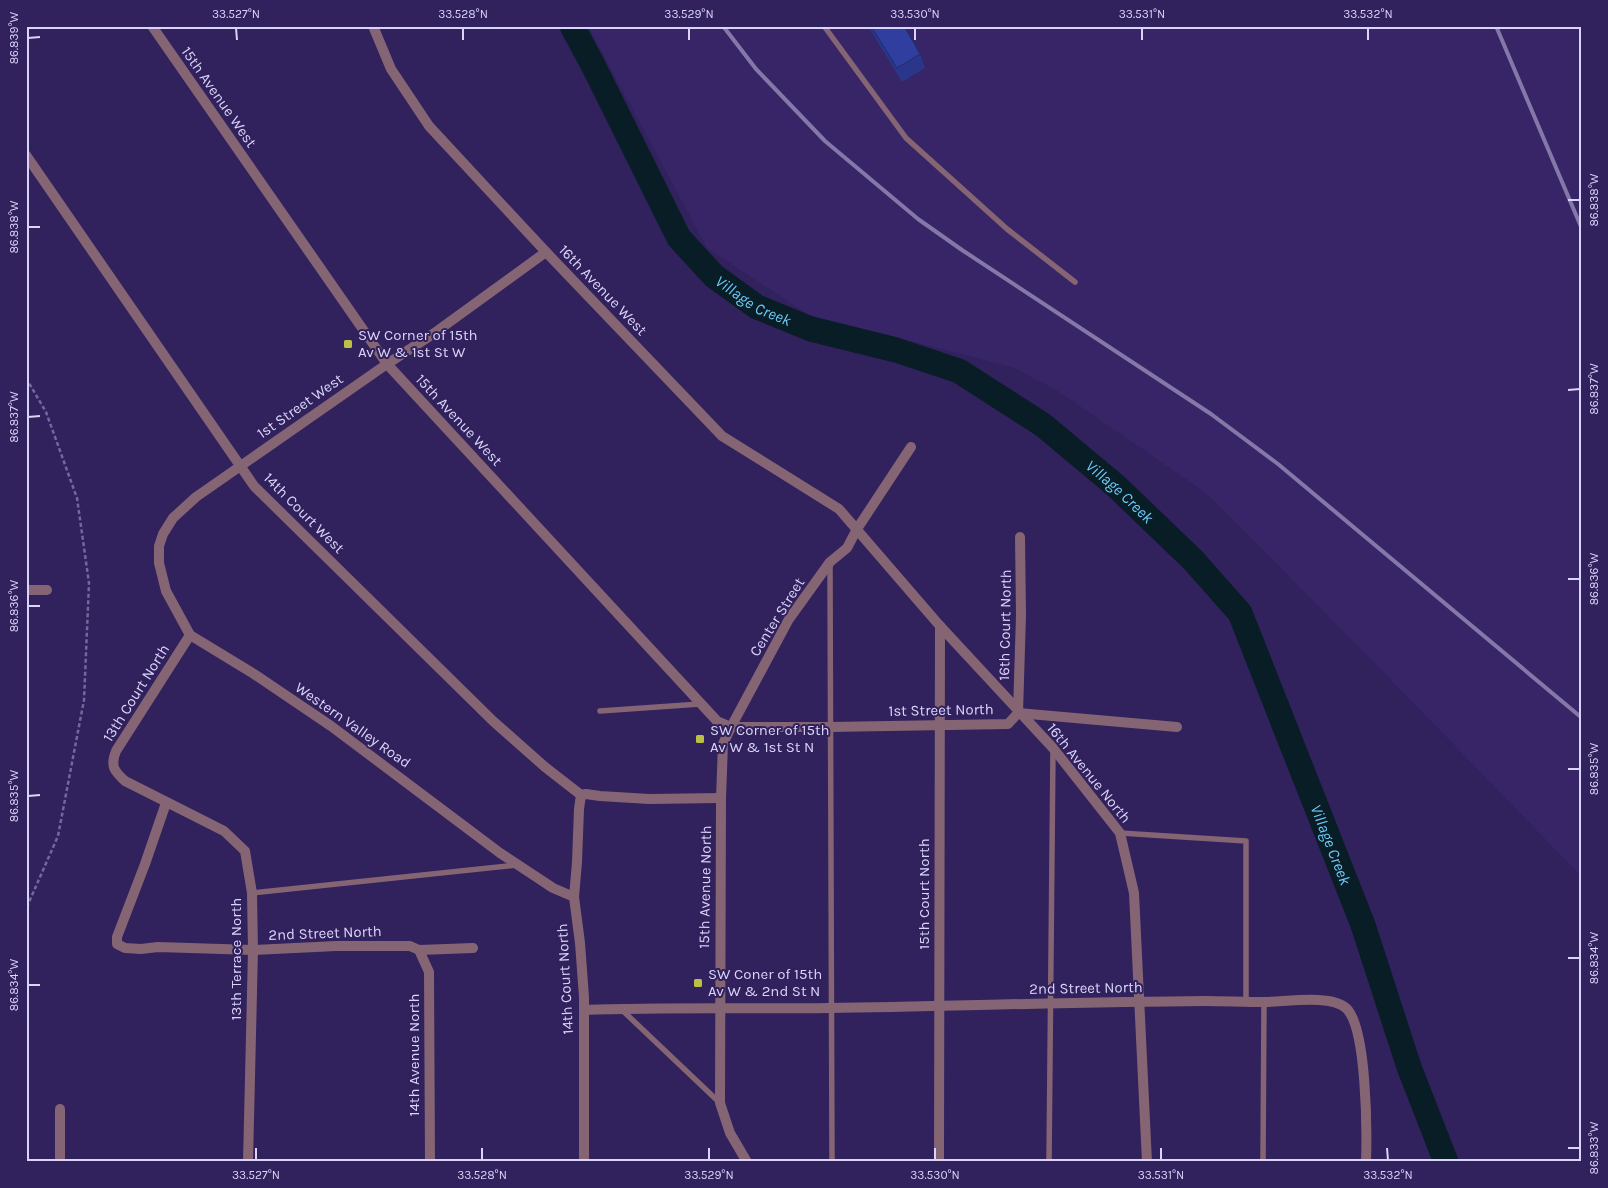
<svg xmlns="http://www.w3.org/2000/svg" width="1608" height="1188" viewBox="0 0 1608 1188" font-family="Karla,sans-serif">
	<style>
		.built { fill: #372568 }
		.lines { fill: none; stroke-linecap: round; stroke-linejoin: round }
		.river { stroke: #091d26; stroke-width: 25 }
		.path { stroke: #74689a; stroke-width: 2.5; stroke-dasharray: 4 2.5; stroke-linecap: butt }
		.lane { stroke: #856573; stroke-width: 5.5 }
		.street { stroke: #856573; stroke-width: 10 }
		.rail { stroke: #8378a8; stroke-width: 4 }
		.wall { fill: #293689 }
		.building { fill: #303f9f; stroke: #222c6f }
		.ticks { fill: none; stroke: #d9d4f9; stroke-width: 2 }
		.poi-dot { fill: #bbc044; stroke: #31215c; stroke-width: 2 }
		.labels { text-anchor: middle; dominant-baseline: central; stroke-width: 4; stroke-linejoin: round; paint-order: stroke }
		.street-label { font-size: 15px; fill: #d9d4f9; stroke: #31215c }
		.poi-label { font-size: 15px; fill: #d9d4f9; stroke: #31215c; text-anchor: start }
		.water-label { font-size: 16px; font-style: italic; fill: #6ccbf9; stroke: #31215c }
		.neatline { fill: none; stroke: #d9d4f9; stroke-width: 2 }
		.ticks-label { font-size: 12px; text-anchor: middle; fill: #d9d4f9 }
	</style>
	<rect width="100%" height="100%" fill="#31215c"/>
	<!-- built -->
	<polygon class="built" points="588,26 1582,26 1582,877 1362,650 1206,493 1058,391 1012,367 809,315 707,248"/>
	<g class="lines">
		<!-- river -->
		<path class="river" id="s1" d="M 572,26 L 592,63 L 679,238 L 714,276 L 757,307 L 811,329 L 896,350 L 959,371 L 1043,425 L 1116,486 L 1193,560 L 1240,613 L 1363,925 L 1409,1067 L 1446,1162"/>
		<!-- path -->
		<polyline class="path" points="26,378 46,412 77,498 89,583 84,700 58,836 26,909"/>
		<!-- lane -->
		<g class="lane">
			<polyline points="824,26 906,138 1007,229 1075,282"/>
			<polyline points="830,564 832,1162"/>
			<polyline points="600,711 700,704"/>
			<polyline points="1120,833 1246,841 1246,1001"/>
			<polyline points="252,893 517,865"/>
			<polyline points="621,1009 720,1103"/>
			<polyline points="1049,1162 1053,749"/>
			<polyline points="1263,1162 1264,1002"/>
		</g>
		<!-- street -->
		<g class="street">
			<polyline points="152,26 387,364 717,721 731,727 830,727 1008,724 1018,713 1177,727"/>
			<polyline points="373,26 391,69 429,126 546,252 722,436 839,509 940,626 1053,748 1120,833 1134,893 1147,1162"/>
			<polyline points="26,155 254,486 493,721 545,767 581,795"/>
			<polyline points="546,252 433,334 387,364 196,497 173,518 163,534 159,546 159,563 166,591 190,635 254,674 331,726 500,853 553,888 574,897"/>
			<polyline points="26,590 47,590"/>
			<path d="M 190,635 L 116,751 C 110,766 114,771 125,781 L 224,831 L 245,851 L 252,893 L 253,950 L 248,1162"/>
			<polyline points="1018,713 1021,615 1020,537"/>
			<polyline points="581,795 579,809 577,862 574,897 580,943 584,997 584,1162"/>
			<polyline points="581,795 586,794 600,796 649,799 721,798"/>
			<polyline points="166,803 145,864 117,937 117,944 125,948 141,949 158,947 253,950 336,946 410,946 419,950 473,948"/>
			<polyline points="419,950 429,972 430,1162"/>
			<path d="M 584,1010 C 666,1007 748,1009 829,1008 C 954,1006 1079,1002 1204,1001 C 1224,1001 1244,1002 1264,1002 C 1285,1002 1331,994 1346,1008 C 1367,1027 1367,1132 1366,1162"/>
			<polyline points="60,1162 60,1109"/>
			<polyline points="747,1162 730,1133 720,1103 721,798 723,744 731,727 789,619 830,562 847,548 857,529 911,447"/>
			<polyline points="939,1162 940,626"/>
		</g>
		<!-- rail -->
		<g class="rail">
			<polyline points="723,26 756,69 825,141 918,219 962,250 1211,414 1278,464 1582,718"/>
			<polyline points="1496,26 1582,229"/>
		</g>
	</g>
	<!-- wall -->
	<polygon class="wall" points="868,26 904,26 920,54 925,68 902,82"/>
	<!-- building -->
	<polygon class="building" points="871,26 904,26 920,54 897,68"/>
	<!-- ticks -->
	<path class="ticks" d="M 236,28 L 237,40M 463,28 L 463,40M 689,28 L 689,40M 915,28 L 915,40M 1142,28 L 1142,40M 1368,28 L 1368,40M 28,38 L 40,37M 1568,200 L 1580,200M 28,227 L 40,227M 1568,390 L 1580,389M 28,417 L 40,416M 1568,579 L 1580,579M 28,606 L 40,606M 1568,769 L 1580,769M 28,796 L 40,795M 1568,958 L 1580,958M 28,985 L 40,985M 256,1148 L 256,1160M 482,1148 L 482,1160M 709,1148 L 709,1160M 935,1148 L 935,1160M 1161,1148 L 1161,1160M 1387,1148 L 1388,1160M 1568,1148 L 1580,1148"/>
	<!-- markers -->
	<g class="poi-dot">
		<rect x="343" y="339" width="10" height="10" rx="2.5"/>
		<rect x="695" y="734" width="10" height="10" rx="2.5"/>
		<rect x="693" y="978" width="10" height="10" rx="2.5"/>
	</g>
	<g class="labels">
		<!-- street labels -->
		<g class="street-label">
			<text transform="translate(219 97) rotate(55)">15th Avenue West</text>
			<text transform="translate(603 290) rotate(46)">16th Avenue West</text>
			<text transform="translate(300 406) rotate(-35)">1st Street West</text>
			<text transform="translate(459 420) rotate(47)">15th Avenue West</text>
			<text transform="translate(304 513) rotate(45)">14th Court West</text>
			<text transform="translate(777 617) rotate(-58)">Center Street</text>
			<text transform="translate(1005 625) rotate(-89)">16th Court North</text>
			<text transform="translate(136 693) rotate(-58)">13th Court North</text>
			<text transform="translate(941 710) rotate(-1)">1st Street North</text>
			<text transform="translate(353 725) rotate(35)">Western Valley Road</text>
			<text transform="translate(1089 773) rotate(51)">16th Avenue North</text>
			<text transform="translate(705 887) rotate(-89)">15th Avenue North</text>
			<text transform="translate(924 894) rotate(-90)">15th Court North</text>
			<text transform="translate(325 933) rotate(-2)">2nd Street North</text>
			<text transform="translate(236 959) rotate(-90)">13th Terrace North</text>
			<text transform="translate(565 979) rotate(-93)">14th Court North</text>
			<text transform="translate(1086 988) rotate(-1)">2nd Street North</text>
			<text transform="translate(414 1055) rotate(-90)">14th Avenue North</text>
		</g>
		<!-- poi labels -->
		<g class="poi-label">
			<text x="358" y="335">SW Corner of 15th<tspan x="358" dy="17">Av W &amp; 1st St W</tspan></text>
			<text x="710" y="730">SW Corner of 15th<tspan x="710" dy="17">Av W &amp; 1st St N</tspan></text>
			<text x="708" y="974">SW Coner of 15th<tspan x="708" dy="17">Av W &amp; 2nd St N</tspan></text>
		</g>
		<!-- water labels -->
		<g class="water-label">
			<text stroke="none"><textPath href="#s1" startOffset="336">Village Creek</textPath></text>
			<text stroke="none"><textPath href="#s1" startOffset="756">Village Creek</textPath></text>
			<text stroke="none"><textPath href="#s1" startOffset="1176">Village Creek</textPath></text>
		</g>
	</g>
	<!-- border -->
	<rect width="1608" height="1188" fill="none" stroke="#31215c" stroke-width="55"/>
	<rect x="28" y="28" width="1552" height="1132" class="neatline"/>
	<g class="ticks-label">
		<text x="236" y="18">33.527°N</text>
		<text x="463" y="18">33.528°N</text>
		<text x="689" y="18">33.529°N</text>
		<text x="915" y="18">33.530°N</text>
		<text x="1142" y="18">33.531°N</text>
		<text x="1368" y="18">33.532°N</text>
		<text transform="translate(14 38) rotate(-90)" y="4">86.839°W</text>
		<text transform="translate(1594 200) rotate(-90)" y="4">86.838°W</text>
		<text transform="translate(14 227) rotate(-90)" y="4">86.838°W</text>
		<text transform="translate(1594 389) rotate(-90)" y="4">86.837°W</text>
		<text transform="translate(14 417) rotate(-90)" y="4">86.837°W</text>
		<text transform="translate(1594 579) rotate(-90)" y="4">86.836°W</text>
		<text transform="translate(14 606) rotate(-90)" y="4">86.836°W</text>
		<text transform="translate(1594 769) rotate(-90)" y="4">86.835°W</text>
		<text transform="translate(14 796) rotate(-90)" y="4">86.835°W</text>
		<text transform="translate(1594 958) rotate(-90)" y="4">86.834°W</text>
		<text transform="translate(14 985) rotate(-90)" y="4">86.834°W</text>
		<text transform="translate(1594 1148) rotate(-90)" y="4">86.833°W</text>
		<text x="256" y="1179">33.527°N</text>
		<text x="482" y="1179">33.528°N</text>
		<text x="709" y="1179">33.529°N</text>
		<text x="935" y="1179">33.530°N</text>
		<text x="1161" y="1179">33.531°N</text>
		<text x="1388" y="1179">33.532°N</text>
	</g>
</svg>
